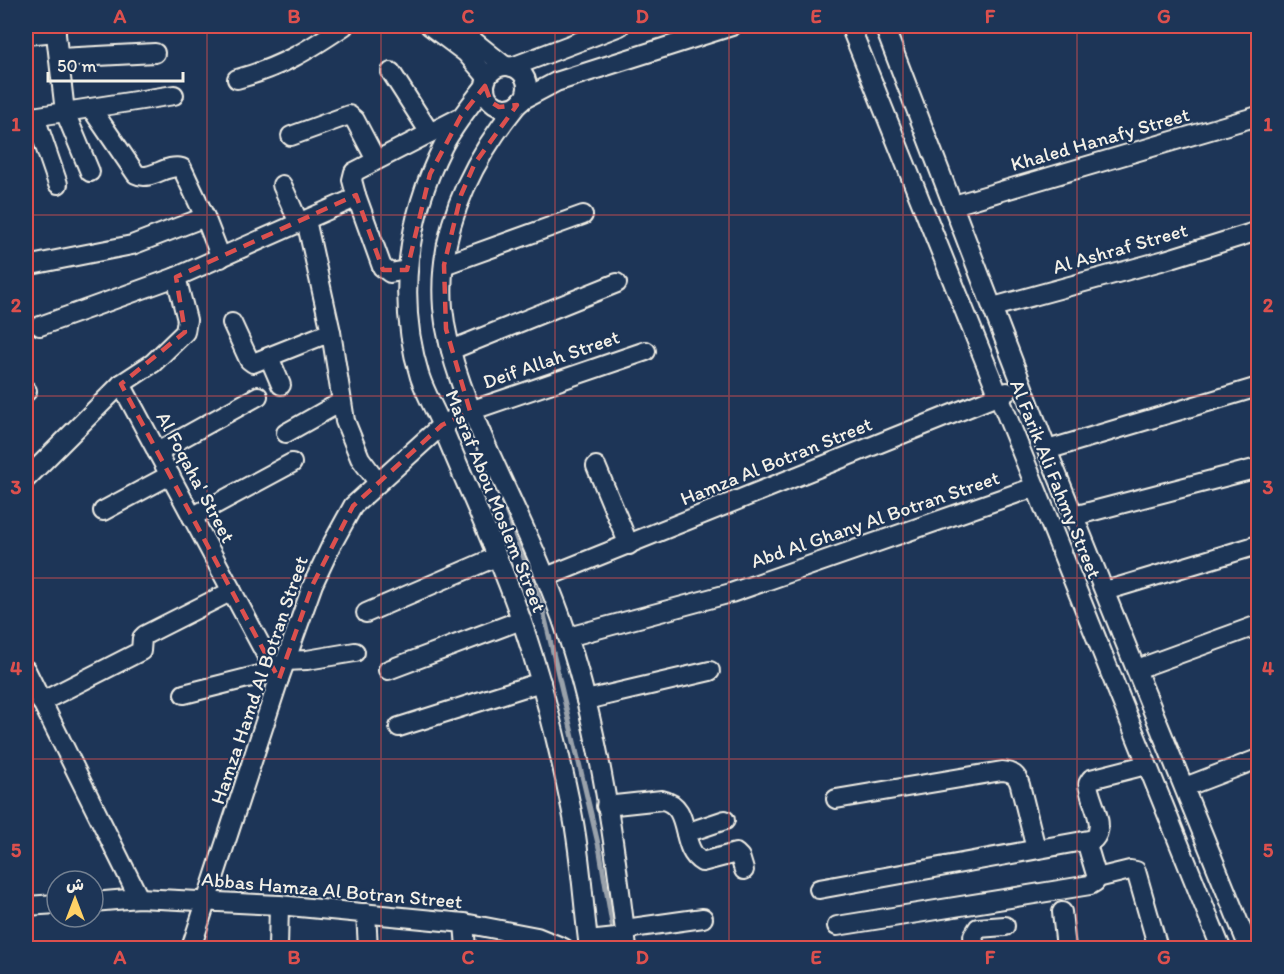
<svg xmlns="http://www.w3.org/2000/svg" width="1284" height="974" viewBox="0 0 1284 974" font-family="Itim,'Playpen Sans Arabic',sans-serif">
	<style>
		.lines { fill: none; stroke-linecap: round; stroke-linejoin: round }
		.stream { stroke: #9aa2ab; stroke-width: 5 }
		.minor-casing { stroke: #f4f1e8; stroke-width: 22 }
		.minor { stroke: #1d3557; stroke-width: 18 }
		.marked { fill: none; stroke: #dc504e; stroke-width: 4.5; stroke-dasharray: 12 8; stroke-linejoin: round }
		.grid { fill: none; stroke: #dc504e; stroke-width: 1.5; stroke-opacity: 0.55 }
		.labels { text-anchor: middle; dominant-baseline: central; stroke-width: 4.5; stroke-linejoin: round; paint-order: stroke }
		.street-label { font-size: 20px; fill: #f4f1e8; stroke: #1d3557 }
		.neatline { fill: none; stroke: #dc504e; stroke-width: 2 }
		.grid-label { font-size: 20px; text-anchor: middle; font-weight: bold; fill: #dc504e }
	</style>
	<rect width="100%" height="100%" fill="#1d3557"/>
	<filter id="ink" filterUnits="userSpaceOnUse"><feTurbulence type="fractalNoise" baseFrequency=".0167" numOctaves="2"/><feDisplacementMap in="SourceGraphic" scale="12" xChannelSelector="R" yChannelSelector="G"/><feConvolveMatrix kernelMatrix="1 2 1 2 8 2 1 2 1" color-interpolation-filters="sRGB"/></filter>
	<g filter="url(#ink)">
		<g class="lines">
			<!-- stream -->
			<polyline class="stream" points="500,495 542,606 600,852 616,948"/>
			<!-- minor casing -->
			<g class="minor-casing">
				<g id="minor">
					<polyline points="55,26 65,112 90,172"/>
					<polyline points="430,26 466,53 487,77"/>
					<polyline points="455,26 505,66"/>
					<polyline points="850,26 1221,948"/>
					<polyline points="884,26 1047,450 1249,948"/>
					<polyline points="26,35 56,32"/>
					<polyline points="59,58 155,53"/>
					<circle cx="506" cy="87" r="21"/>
					<polyline points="512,67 620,26"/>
					<polyline points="391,72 430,133"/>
					<path d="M 237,79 C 281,67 307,51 344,26"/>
					<path d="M 485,86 C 470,105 455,124 443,146 C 407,217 396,300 420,377 C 426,395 437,413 444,431 C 470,494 500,557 522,622 C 543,684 559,748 572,812 C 581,857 583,903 589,948"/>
					<polyline points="522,100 556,82 732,26"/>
					<path d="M 517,105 C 470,163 437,231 443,308 C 448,360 471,411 492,458 C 519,517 548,576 568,637 C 600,735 615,846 627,948"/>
					<path d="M 91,108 L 136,174 C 151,182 166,163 182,168 L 205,217 L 221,258"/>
					<polyline points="35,117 58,184"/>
					<polyline points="26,118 174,95"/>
					<polyline points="291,136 349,115 355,120 376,160"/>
					<polyline points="282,185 299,223"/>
					<polyline points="356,195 382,267 390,273 407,270"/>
					<polyline points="954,205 1258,116"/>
					<polyline points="306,220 331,332 345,421 360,458 378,482"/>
					<polyline points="444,265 583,215"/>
					<polyline points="26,266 132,245 205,217"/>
					<polyline points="993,307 1165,260 1258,231"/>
					<polyline points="232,323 249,360 253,363 331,332"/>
					<polyline points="40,326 176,277 353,199 356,195 352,180 354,172 461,117"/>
					<polyline points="451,350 617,283"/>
					<polyline points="269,357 281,385"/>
					<polyline points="121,384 279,679"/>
					<polyline points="26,392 27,391"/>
					<polyline points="286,433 341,402"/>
					<polyline points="1047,450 1258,387"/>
					<polyline points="157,452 258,396"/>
					<polyline points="596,466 629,545"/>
					<polyline points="26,479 121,384 153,363 185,332 187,320 176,277"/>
					<polyline points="103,511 170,475"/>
					<polyline points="1074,516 1258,468"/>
					<polyline points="192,517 292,463"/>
					<polyline points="546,577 1007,392"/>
					<polyline points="1105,591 1258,545"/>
					<polyline points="366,613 496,557"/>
					<polyline points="568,637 731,593 1035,487"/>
					<polyline points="285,661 307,660 355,652"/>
					<polyline points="1137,669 1258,625"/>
					<polyline points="26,670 139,898"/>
					<polyline points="388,670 521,620"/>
					<polyline points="184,694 275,671"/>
					<polyline points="586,700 710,671"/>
					<polyline points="41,702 141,651 142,638 145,635 232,591"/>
					<polyline points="399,727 541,682"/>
					<polyline points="1185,787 1258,759"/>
					<path d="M 836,799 L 1002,771 C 1013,772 1017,775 1020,785 L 1036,849"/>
					<path d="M 606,806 L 662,800 C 693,806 678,848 702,862 L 736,853 L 740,857 L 744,870"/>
					<polyline points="686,833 725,820"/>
					<polyline points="1097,878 1130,870 1136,871 1158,948"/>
					<path d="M 819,889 L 1094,839 C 1107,824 1090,802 1088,784 L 1091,779 L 1146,765"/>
					<polyline points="93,902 139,898 279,905 464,923 537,937 564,948"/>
					<polyline points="26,906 57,904"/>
					<polyline points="1062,912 1066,948"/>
					<polyline points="366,913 368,948"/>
					<polyline points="464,923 466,948"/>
					<polyline points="837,926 1090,885 1095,882 1097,878 1086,841"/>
					<polyline points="625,929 703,918"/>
					<polyline points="588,941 626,937"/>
					<polyline points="191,948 279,679 313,584 331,546 353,506 442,425 470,411 646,351"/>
					<polyline points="278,948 279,905"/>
					<polyline points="975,948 973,936 978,928 1005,926"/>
				</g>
			</g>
			<!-- minor -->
			<use href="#minor" class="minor"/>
		</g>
	</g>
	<!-- marked area -->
	<path class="marked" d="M 485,86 L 491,102 L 499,107 L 517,105 L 475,163 L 461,195 L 444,265 L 446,329 L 470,411 L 442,425 L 353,506 L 313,584 L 279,679 L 121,384 L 185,332 L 176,277 L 356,195 L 383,270 L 407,270 L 430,174 L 461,116 Z"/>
	<!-- grid -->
	<path class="grid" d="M 207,26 L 207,948M 381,26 L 381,948M 555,26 L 555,948M 729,26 L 729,948M 903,26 L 903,948M 1077,26 L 1077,948M 26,215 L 1258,215M 26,396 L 1258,396M 26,578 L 1258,578M 26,759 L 1258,759"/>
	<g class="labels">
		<!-- street labels -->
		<g class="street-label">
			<text transform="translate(1100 139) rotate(-16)">Khaled Hanafy Street</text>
			<text transform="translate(1120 248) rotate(-16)">Al Ashraf Street</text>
			<text transform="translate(551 359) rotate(-19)">Deif Allah Street</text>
			<text transform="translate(776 461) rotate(-22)">Hamza Al Botran Street</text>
			<text transform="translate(196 477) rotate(62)">Al Foqaha' Street</text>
			<text transform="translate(1056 479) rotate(68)">Al Farik Ali Fahmy Street</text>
			<text transform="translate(496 501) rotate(68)">Masraf Abou Moslem Street</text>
			<text transform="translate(875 519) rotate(-19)">Abd Al Ghany Al Botran Street</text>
			<text transform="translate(259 680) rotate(-71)">Hamza Hamd Al Botran Street</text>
			<text transform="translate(332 890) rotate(5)">Abbas Hamza Al Botran Street</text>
		</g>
	</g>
	<!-- margin -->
	<rect width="1284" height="974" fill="none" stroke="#1d3557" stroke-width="66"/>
	<!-- north arrow -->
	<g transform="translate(75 899)"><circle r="28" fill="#1d3557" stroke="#738091" stroke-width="1.5"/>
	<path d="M0-4.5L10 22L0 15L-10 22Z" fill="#ffd166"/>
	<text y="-9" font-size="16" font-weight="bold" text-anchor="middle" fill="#f4f1e8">ش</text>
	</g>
	<!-- scale -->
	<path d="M48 72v9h135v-9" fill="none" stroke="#f4f1e8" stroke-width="3"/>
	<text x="57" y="72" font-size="18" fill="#f4f1e8" stroke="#1d3557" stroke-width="4.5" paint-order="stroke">50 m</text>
	<rect x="33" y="33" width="1218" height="908" class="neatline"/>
	<g class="grid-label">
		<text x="120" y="23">A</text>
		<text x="294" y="23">B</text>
		<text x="468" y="23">C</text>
		<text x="642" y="23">D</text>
		<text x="816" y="23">E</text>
		<text x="990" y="23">F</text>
		<text x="1164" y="23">G</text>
		<text x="16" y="131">1</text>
		<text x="1268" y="131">1</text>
		<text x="16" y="312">2</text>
		<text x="1268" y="312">2</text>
		<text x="16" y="494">3</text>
		<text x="1268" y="494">3</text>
		<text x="16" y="675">4</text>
		<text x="1268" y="675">4</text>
		<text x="16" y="857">5</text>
		<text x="1268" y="857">5</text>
		<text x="120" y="964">A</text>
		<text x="294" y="964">B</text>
		<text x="468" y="964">C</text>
		<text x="642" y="964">D</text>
		<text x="816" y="964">E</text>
		<text x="990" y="964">F</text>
		<text x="1164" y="964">G</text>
	</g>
</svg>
